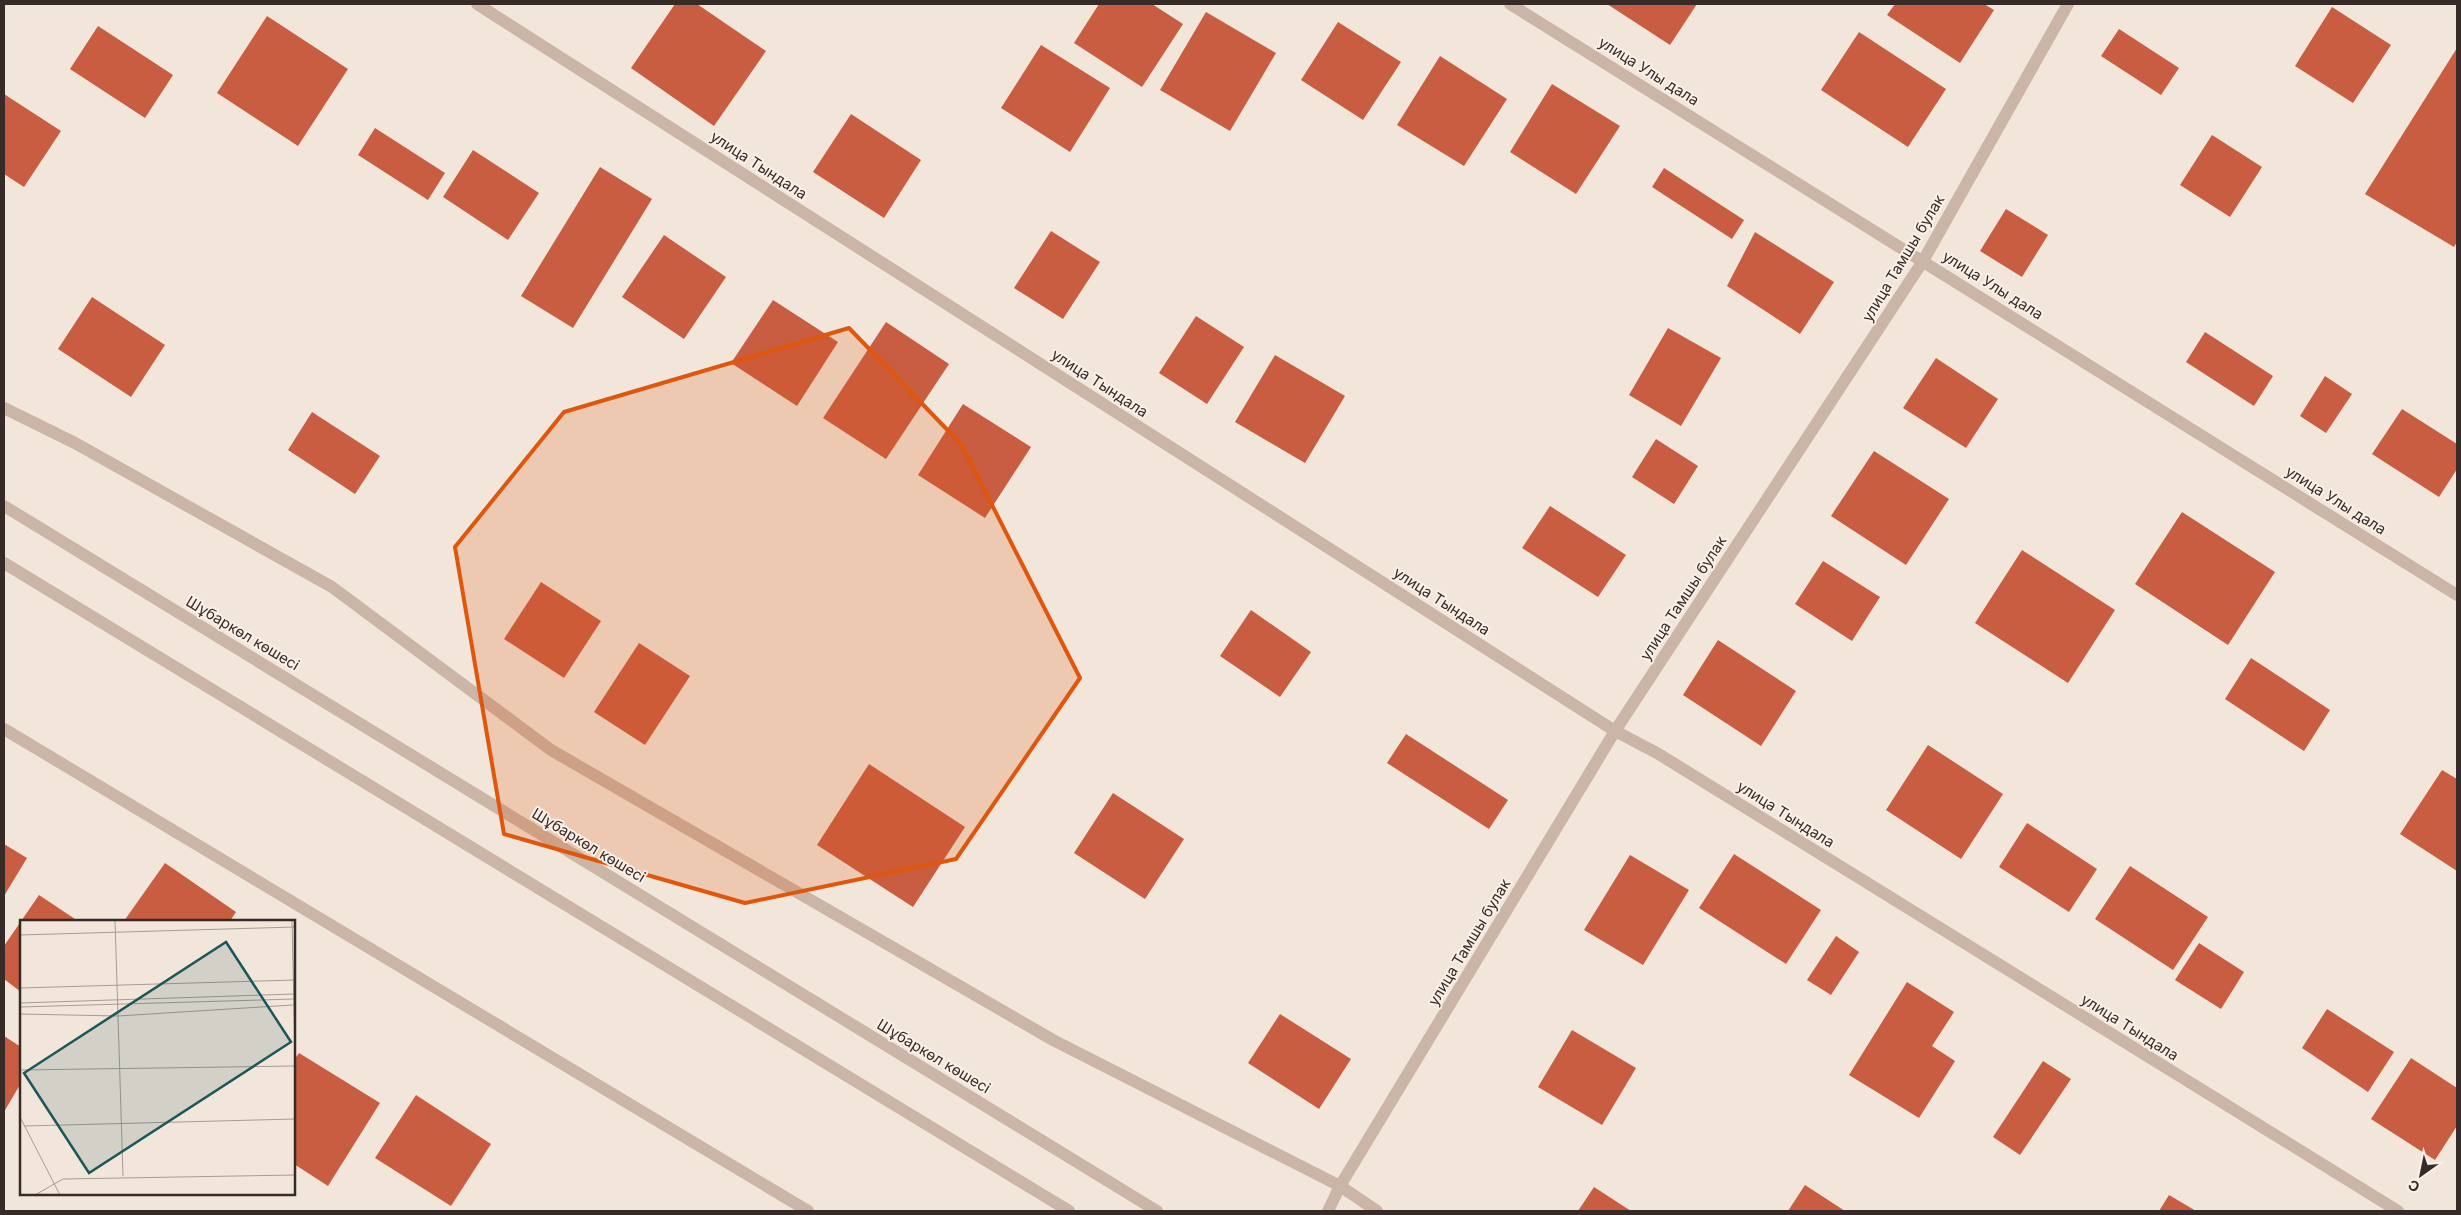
<svg xmlns="http://www.w3.org/2000/svg" width="2461" height="1215" viewBox="0 0 2461 1215" font-family="Inter,sans-serif">
	<style>
		.building { fill: #c85d42 }
		.lines { fill: none; stroke-linecap: round; stroke-linejoin: round }
		.minor { stroke: #cab5a6; stroke-width: 12 }
		.marked { fill: #df570d; fill-opacity: 0.2; stroke: #df570d; stroke-width: 4; stroke-linejoin: round }
		.labels { text-anchor: middle; dominant-baseline: central; stroke-width: 4; stroke-linejoin: round; paint-order: stroke }
		.street-label { font-size: 15px; fill: #362b27; stroke: #faf0e7 }
		.inset-road { fill: none; stroke: #a79b93; stroke-width: 1 }
		.view { fill: #1c5759; fill-opacity: 0.15; stroke: #1c5759; stroke-width: 2.5 }
		.inset-edge { fill: none; stroke: #362b27; stroke-width: 2.5 }
	</style>
	<rect width="100%" height="100%" fill="#f2e6db"/>
	<!-- building -->
	<g class="building">
		<polygon points="675,4 697,4 766,51 714,126 631,68"/>
		<polygon points="1099,4 1152,4 1183,24 1142,87 1074,43"/>
		<polygon points="1607,4 1697,4 1670,45"/>
		<polygon points="1895,4 1984,4 1994,10 1960,63 1887,15"/>
		<polygon points="2332,7 2391,45 2353,103 2295,66"/>
		<polygon points="1206,12 1276,53 1230,131 1160,90"/>
		<polygon points="267,16 348,69 298,146 217,93"/>
		<polygon points="1338,22 1401,62 1363,120 1301,80"/>
		<polygon points="98,26 173,75 145,118 70,69"/>
		<polygon points="2119,29 2179,68 2161,95 2101,56"/>
		<polygon points="1859,32 1946,89 1908,147 1821,90"/>
		<polygon points="1041,45 1110,88 1070,152 1001,108"/>
		<polygon points="2457,48 2457,242 2454,247 2365,194"/>
		<polygon points="1440,56 1507,99 1464,166 1397,125"/>
		<polygon points="1552,84 1620,126 1576,194 1510,152"/>
		<polygon points="4,94 61,131 24,187 4,174"/>
		<polygon points="851,114 921,160 884,218 813,172"/>
		<polygon points="375,128 445,173 428,200 358,155"/>
		<polygon points="2212,135 2262,167 2230,217 2180,185"/>
		<polygon points="473,150 539,193 508,240 443,197"/>
		<polygon points="600,167 652,199 573,328 521,296"/>
		<polygon points="1664,168 1744,220 1732,239 1652,187"/>
		<polygon points="2006,209 2048,235 2022,277 1980,251"/>
		<polygon points="1051,231 1100,262 1063,319 1014,288"/>
		<polygon points="1755,232 1834,282 1800,334 1727,286"/>
		<polygon points="664,235 726,277 684,339 622,297"/>
		<polygon points="92,297 165,345 131,397 58,349"/>
		<polygon points="773,300 838,342 797,406 731,363"/>
		<polygon points="1196,316 1244,347 1207,404 1159,373"/>
		<polygon points="886,322 949,364 886,459 823,418"/>
		<polygon points="1668,328 1721,358 1681,426 1629,395"/>
		<polygon points="2205,332 2273,376 2254,406 2186,362"/>
		<polygon points="1275,355 1345,396 1305,463 1235,422"/>
		<polygon points="1936,358 1998,399 1966,448 1903,408"/>
		<polygon points="2325,376 2352,394 2326,433 2300,416"/>
		<polygon points="963,404 1031,447 985,518 918,475"/>
		<polygon points="2402,409 2457,444 2457,469 2439,497 2372,454"/>
		<polygon points="312,412 380,456 355,494 288,450"/>
		<polygon points="1656,439 1698,466 1674,504 1632,477"/>
		<polygon points="1874,451 1949,499 1906,565 1831,516"/>
		<polygon points="1550,506 1626,555 1598,597 1522,548"/>
		<polygon points="2182,512 2275,572 2228,645 2135,584"/>
		<polygon points="2022,550 2115,610 2068,683 1975,623"/>
		<polygon points="1823,561 1880,597 1852,641 1795,604"/>
		<polygon points="541,582 601,621 564,678 504,639"/>
		<polygon points="1251,610 1311,652 1280,697 1220,656"/>
		<polygon points="1718,640 1796,691 1761,746 1683,695"/>
		<polygon points="639,643 690,676 645,745 594,712"/>
		<polygon points="2251,658 2330,710 2304,751 2225,699"/>
		<polygon points="1406,734 1508,800 1489,829 1387,763"/>
		<polygon points="1928,745 2003,794 1961,859 1886,810"/>
		<polygon points="869,764 965,827 913,907 817,845"/>
		<polygon points="2442,770 2457,779 2457,871 2400,834"/>
		<polygon points="1113,793 1184,839 1145,899 1074,853"/>
		<polygon points="2027,823 2097,869 2069,912 1999,867"/>
		<polygon points="4,844 27,858 4,896"/>
		<polygon points="1734,854 1821,910 1786,964 1699,908"/>
		<polygon points="1630,855 1689,890 1643,965 1584,930"/>
		<polygon points="165,863 236,912 230,921 124,921"/>
		<polygon points="2130,866 2208,917 2173,970 2095,919"/>
		<polygon points="39,895 78,921 21,921 21,992 4,979 4,946"/>
		<polygon points="1836,936 1859,952 1831,995 1807,980"/>
		<polygon points="2199,943 2244,972 2221,1009 2175,980"/>
		<polygon points="1907,982 1954,1012 1932,1046 1955,1061 1919,1118 1849,1075"/>
		<polygon points="2327,1009 2394,1052 2368,1092 2302,1048"/>
		<polygon points="1280,1014 1351,1059 1319,1109 1248,1063"/>
		<polygon points="1572,1030 1636,1068 1602,1125 1538,1087"/>
		<polygon points="4,1036 21,1047 21,1083 4,1112"/>
		<polygon points="299,1053 380,1103 328,1186 294,1164 294,1060"/>
		<polygon points="2411,1058 2457,1088 2457,1126 2435,1160 2371,1119"/>
		<polygon points="2043,1061 2071,1079 2020,1155 1993,1137"/>
		<polygon points="416,1095 491,1144 451,1206 375,1158"/>
		<polygon points="1805,1185 1845,1211 1788,1211"/>
		<polygon points="1594,1187 1631,1211 1578,1211"/>
		<polygon points="2169,1195 2196,1211 2159,1211"/>
	</g>
	<g class="lines">
		<!-- minor -->
		<g class="minor">
			<polyline points="477,4 1615,731 1657,753 2398,1211"/>
			<polyline points="1510,4 2457,595"/>
			<polyline points="4,408 75,443 332,587 551,750 1053,1040 1340,1186 1377,1211"/>
			<polyline points="4,506 1157,1211"/>
			<polyline points="4,563 1069,1211"/>
			<polyline points="4,729 808,1211"/>
			<polyline points="1328,1211 1340,1186 1615,731 1923,261 2068,4"/>
		</g>
	</g>
	<!-- marked area -->
	<path class="marked" d="M 849,328 L 961,444 L 1080,678 L 956,859 L 745,903 L 504,834 L 455,547 L 564,412 Z"/>
	<g class="labels">
		<!-- street labels -->
		<g class="street-label">
			<text transform="translate(1649 71) rotate(32)">улица Улы дала</text>
			<text transform="translate(759 165) rotate(33)">улица Тындала</text>
			<text transform="translate(1903 258) rotate(-59)">улица Тамшы булак</text>
			<text transform="translate(1993 285) rotate(32)">улица Улы дала</text>
			<text transform="translate(1100 383) rotate(33)">улица Тындала</text>
			<text transform="translate(2336 500) rotate(32)">улица Улы дала</text>
			<text transform="translate(1683 598) rotate(-57)">улица Тамшы булак</text>
			<text transform="translate(1442 601) rotate(33)">улица Тындала</text>
			<text transform="translate(243 633) rotate(31)">Шұбаркөл көшесі</text>
			<text transform="translate(1786 814) rotate(32)">улица Тындала</text>
			<text transform="translate(589 845) rotate(31)">Шұбаркөл көшесі</text>
			<text transform="translate(1469 942) rotate(-59)">улица Тамшы булак</text>
			<text transform="translate(2130 1027) rotate(32)">улица Тындала</text>
			<text transform="translate(934 1056) rotate(31)">Шұбаркөл көшесі</text>
		</g>
	</g>
	<!-- overview -->
	<g transform="translate(20 920)">
		<rect width="275" height="275" fill="#f2e6db"/>
		<path class="inset-road" d="M 95,0 L 103,256M 272,0 L 275,133M 0,15 L 275,7M 0,68 L 275,60M 0,83 L 275,74M 0,87 L 275,79M 0,94 L 98,96 L 273,85M 0,150 L 275,146M 0,197 L 40,275M 5,206 L 275,199M 15,275 L 43,259 L 275,255"/>
		<path class="view" d="M 206,22 L 271,122 L 69,253 L 4,153 Z"/>
		<rect width="275" height="275" class="inset-edge"/>
	</g>
	<!-- border -->
	<rect width="2461" height="1215" fill="none" stroke="#362b27" stroke-width="10"/>
	<!-- north arrow -->
	<g transform="translate(2421 1175) rotate(213)" stroke="#faf0e7" stroke-width="4" paint-order="stroke">
	<path d="M0-4L9 19L0 12L-9 19Z" fill="#362b27"/>
	<text y="-8" font-size="14" font-weight="bold" text-anchor="middle" fill="#362b27">С</text>
	</g>
</svg>
